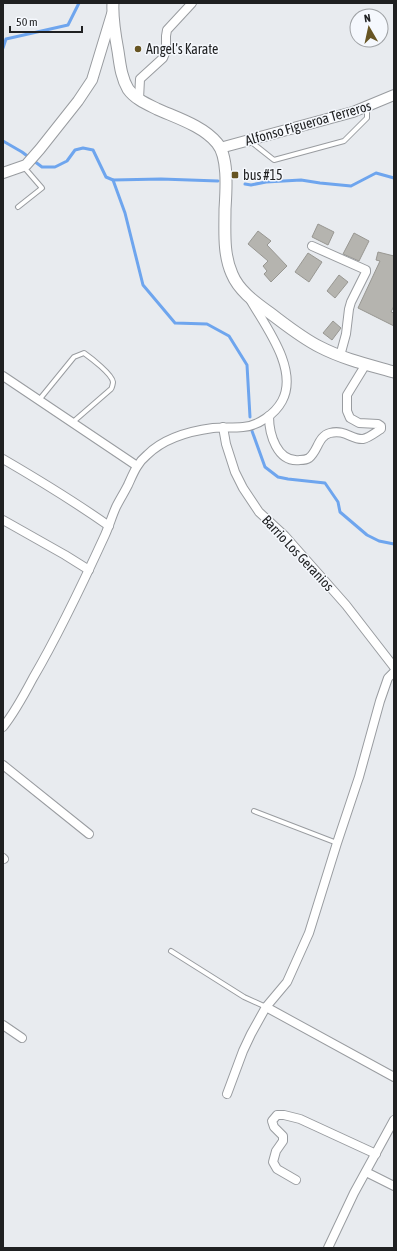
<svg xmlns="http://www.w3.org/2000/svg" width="397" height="1251" viewBox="0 0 397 1251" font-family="'Asap Condensed',sans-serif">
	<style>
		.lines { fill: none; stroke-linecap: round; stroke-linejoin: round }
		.stream { stroke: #6ea5ee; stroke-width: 3 }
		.building { fill: #b5b4af; stroke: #989792 }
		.service-casing { stroke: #999ca0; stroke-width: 6 }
		.minor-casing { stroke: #999ca0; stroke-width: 10 }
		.tertiary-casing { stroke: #999ca0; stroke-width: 12 }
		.secondary-casing { stroke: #999ca0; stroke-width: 13 }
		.service { stroke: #fff; stroke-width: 4 }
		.minor { stroke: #fff; stroke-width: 8 }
		.tertiary { stroke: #fff; stroke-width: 10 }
		.secondary { stroke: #fff; stroke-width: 11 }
		.poi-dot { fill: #675523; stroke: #f5f8fd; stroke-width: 1.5 }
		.labels { text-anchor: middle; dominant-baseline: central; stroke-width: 3; stroke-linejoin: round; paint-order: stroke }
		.poi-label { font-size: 14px; fill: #1f2021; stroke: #f5f8fd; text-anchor: start }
		.street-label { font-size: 14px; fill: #1f2021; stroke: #f5f8fd }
	</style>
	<rect width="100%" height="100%" fill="#e8ebef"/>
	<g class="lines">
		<!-- stream -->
		<g class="stream">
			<polyline points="3,48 6,39 68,25 79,3"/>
			<polyline points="3,141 22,152 42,167 55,167 67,161 75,150 83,148 93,150 106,177 113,180 161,179 218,181"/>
			<polyline points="113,180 125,213 143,285 175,323 207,324 229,336 247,365 250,417"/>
			<polyline points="245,184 251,185 266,182 301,180 320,183 351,186 376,173 394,178"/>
			<polyline points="252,431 265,467 278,477 288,479 325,483 338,502 340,512 367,535 379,541 394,544"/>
		</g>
	</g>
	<!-- building -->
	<g class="building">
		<polygon points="318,224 334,232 328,245 312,237"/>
		<polygon points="258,231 271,241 267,245 287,266 271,282 264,274 267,271 263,266 268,261 248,244"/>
		<polygon points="354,233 369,241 359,261 343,254"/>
		<polygon points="378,252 394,256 394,306 391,312 394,313 394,326 358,308 380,261 376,260"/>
		<polygon points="308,253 322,262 309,282 295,272"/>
		<polygon points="339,275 348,282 335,298 327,291"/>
		<polygon points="333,321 341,328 332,340 323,333"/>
	</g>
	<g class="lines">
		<!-- service casing -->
		<g class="service-casing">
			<g id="service">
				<polyline points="250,141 274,160 344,141 367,118 367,107"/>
				<polyline points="18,207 42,188 23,166"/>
				<path d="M 39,400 L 74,357 L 84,353 C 91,358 112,374 113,382 C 113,383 112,388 111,389 L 73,422"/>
				<polyline points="254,811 337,843"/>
				<polyline points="171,951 244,997 266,1007"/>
			</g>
		</g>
		<!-- minor casing -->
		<g class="minor-casing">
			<g id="minor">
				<polyline points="139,99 140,79 163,58 166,51 166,36 167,30 192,3"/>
				<polyline points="312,246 366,270 366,272 351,302 349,309 346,334 340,356"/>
				<polyline points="3,376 137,466"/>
				<path d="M 269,416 C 269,434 277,463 300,460 C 303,460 306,460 309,458 C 318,451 318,436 330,433 C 345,429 352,440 363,439 C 369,438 376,432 381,429 L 381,426 L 378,424 L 359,423 L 350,418 L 347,411 L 347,395 L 366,364"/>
				<polyline points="223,427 226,444 235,472 243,488 259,512 285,536 346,605 394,667"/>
				<path d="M 3,459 C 39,480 75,502 109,526"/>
				<polyline points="3,520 65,555 89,570"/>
				<path d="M 3,727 C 15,712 24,695 33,678 C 60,632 83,583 105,535 C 109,526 112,516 116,507 C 120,499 124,493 128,485 C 133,474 137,463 147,455 C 164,438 190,431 213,428 C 223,427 233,428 243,427 C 258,426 275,414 282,401 C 299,370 266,327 251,301"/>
				<polyline points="3,765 89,834"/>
				<polyline points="3,858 4,859"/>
				<polyline points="266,1007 394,1077"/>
				<polyline points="3,1025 22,1038"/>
				<polyline points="227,1094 243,1051 251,1034 266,1007 287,982 309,933 337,843 359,777 380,701 388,678 394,672"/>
				<polyline points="366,1172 394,1186"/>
				<polyline points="296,1180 277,1169 273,1162 276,1151 283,1141 283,1136 274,1127 272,1121 277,1115 284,1115 300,1119 376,1154"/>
				<polyline points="328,1248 354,1193 394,1120"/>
			</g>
		</g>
		<!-- tertiary casing -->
		<g class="tertiary-casing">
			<g id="tertiary">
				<polyline points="220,148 353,112 394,95"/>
				<polyline points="3,173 26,165 40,149 78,101 92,80 112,14"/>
			</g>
		</g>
		<!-- secondary casing -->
		<g class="secondary-casing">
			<path id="secondary" d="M 113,3 C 112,19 115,35 118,51 C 120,64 121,77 128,89 C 135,99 147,104 157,109 C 177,118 203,126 217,143 C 229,157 226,192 225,209 C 225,231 223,254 232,274 C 239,291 255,302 270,313 C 286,325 302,338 320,347 C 343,359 369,365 394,372"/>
		</g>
		<!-- service -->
		<use href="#service" class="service"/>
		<!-- minor -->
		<use href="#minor" class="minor"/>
		<!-- tertiary -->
		<use href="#tertiary" class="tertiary"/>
		<!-- secondary -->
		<use href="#secondary" class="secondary"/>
	</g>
	<!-- markers -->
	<g class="poi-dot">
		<circle cx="138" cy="49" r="4"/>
		<rect x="231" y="171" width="8" height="8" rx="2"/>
	</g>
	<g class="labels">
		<!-- poi labels -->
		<g class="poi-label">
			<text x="146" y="49">Angel’s Karate</text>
			<text x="243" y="175">bus #15</text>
		</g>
		<!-- street labels -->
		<g class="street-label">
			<text transform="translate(308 123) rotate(-16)">Alfonso Figueroa Terreros</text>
			<text transform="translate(298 553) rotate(47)">Barrio Los Geranios</text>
		</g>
	</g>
	<!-- border -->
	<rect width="397" height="1251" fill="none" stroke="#1f2021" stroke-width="8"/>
	<!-- north arrow -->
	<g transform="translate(369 28) rotate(351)"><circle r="19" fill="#f5f8fd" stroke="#9fa2a5"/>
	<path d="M0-3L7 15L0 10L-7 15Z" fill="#675523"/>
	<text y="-6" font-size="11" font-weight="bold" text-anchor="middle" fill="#1f2021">N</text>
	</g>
	<!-- scale -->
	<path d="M10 26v6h72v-6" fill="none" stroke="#1f2021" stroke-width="2"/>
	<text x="16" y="26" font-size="12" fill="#1f2021" stroke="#f5f8fd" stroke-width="3" paint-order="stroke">50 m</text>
</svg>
